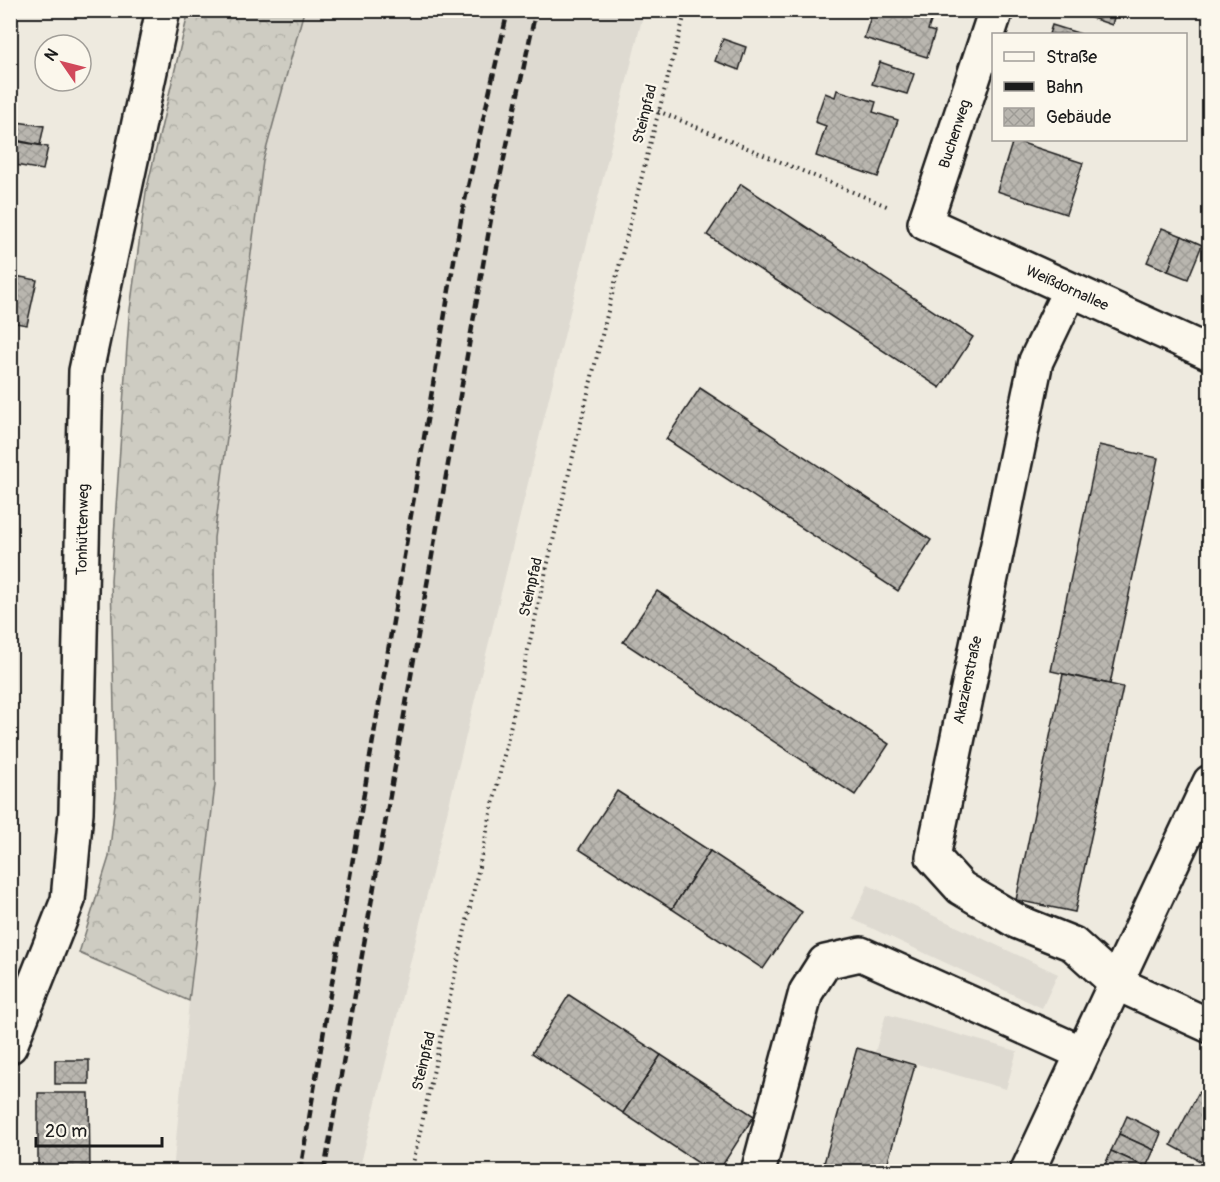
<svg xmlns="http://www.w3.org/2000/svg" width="1220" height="1182" viewBox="0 0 1220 1182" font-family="Pangolin,sans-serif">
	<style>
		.built { fill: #dedad1 }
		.forest { fill: url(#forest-crowns); stroke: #75746f; stroke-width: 1.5 }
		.building { fill: url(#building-cross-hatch); stroke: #1c1c1c; stroke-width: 1.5 }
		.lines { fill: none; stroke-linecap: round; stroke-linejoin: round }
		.minor-casing { stroke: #1c1c1c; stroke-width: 38 }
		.path { stroke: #1c1c1c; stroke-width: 4; stroke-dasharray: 1.5 4.5; stroke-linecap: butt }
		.minor { stroke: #fbf7ec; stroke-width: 33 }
		.rail { stroke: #1c1c1c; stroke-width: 4.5; stroke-dasharray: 9 4.5; stroke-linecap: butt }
		.labels { text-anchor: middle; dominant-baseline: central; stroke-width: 4.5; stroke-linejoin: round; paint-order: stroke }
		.street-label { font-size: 15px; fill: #1c1c1c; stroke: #fbf7ec }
	</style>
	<defs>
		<pattern id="forest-crowns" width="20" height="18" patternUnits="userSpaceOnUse" patternTransform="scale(1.5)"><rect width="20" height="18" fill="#ceccc2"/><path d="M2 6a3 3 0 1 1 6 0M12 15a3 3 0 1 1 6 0" fill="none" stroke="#b0afa6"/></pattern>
		<pattern id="building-cross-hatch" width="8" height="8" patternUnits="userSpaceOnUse" patternTransform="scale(1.5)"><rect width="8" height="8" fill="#b9b6af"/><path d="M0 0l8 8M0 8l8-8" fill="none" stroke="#9e9c96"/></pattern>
	</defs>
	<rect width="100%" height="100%" fill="#eeeadf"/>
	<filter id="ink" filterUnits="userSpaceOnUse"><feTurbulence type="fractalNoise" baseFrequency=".0167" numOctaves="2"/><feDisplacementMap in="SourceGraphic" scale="12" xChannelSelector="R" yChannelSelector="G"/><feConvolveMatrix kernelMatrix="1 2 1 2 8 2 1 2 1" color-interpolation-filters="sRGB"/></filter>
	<g filter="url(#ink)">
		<!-- built -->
		<g class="built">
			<polygon points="304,11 644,11 359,1171 173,1172 189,1001 215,785 214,538 263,161"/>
			<polygon points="868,885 1058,974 1042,1008 852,919"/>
			<polygon points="886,1014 1017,1051 1006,1089 875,1052"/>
		</g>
		<!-- forest -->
		<polygon class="forest" points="189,10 304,11 263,161 214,538 215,785 189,1001 79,953 109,857 116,794 111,580 129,317 146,192"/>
		<!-- building -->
		<g class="building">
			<polygon points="873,10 935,10 928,30 935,32 927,57 864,38"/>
			<polygon points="1069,10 1116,10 1112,25"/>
			<polygon points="10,22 18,24 14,41 10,40"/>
			<polygon points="1052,25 1081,34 1049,34"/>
			<polygon points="723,39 746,47 739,70 715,61"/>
			<polygon points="880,62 914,74 907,94 872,84"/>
			<polygon points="837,90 876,102 873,112 898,120 878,177 816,156 826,126 815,122 825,93 835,97"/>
			<polygon points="10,121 44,126 40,145 10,139"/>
			<polygon points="10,140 48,147 43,170 10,164"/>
			<polygon points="1013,140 1083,163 1066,214 997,191"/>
			<polygon points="741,184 973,337 940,388 707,235"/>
			<polygon points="1162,228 1182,236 1168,271 1147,262"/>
			<polygon points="1182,236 1202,245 1188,279 1168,271"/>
			<polygon points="10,275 37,280 27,325 10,322"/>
			<polygon points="700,388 931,540 898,591 666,439"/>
			<polygon points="1099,445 1158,458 1110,684 1051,671"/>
			<polygon points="657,591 889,744 855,795 623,642"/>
			<polygon points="1063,674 1123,687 1075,912 1016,900"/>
			<polygon points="617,791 710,851 672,909 579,849"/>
			<polygon points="710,851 802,912 763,969 672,909"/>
			<polygon points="569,995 661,1055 623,1113 532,1053"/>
			<polygon points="857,1048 915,1065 885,1172 828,1172 822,1170"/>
			<polygon points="661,1055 754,1116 718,1172 712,1172 623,1113"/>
			<rect x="55" y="1060" width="34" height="24"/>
			<polygon points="1199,1092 1210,1097 1207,1165 1171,1145"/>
			<polygon points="38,1093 89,1093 90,1172 38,1172"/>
			<polygon points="1127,1116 1161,1133 1154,1150 1119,1134"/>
			<polygon points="1119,1134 1154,1150 1146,1167 1111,1151"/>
			<polygon points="1111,1151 1146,1167 1144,1172 1113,1172 1104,1167"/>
		</g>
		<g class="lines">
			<!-- minor casing -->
			<g class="minor-casing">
				<g id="minor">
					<path id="s1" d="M 996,10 L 925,223 L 1210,353"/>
					<polyline points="1070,290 1036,361 933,857 961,888 1018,922 1073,944 1116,983 1210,1026"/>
					<path id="s2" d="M 10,1046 L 68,900 L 76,812 L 86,371 L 163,10"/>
					<polyline points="758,1172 806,992 825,962 861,954 1082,1053"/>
					<polyline points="1027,1172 1210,782"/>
				</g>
			</g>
			<!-- path -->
			<g class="path">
				<polyline points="658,111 889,207"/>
				<path d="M 411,1172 C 498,784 581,394 686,10"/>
			</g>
			<!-- minor -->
			<use href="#minor" class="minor"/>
			<!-- rail -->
			<g class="rail">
				<polyline points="300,1172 462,213 508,10"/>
				<polyline points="324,1172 491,219 536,10"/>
			</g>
		</g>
	</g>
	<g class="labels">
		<!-- street labels -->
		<g class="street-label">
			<text transform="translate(645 114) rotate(-76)">Steinpfad</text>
			<text transform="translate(955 134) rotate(-72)">Buchenweg</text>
			<text stroke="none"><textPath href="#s1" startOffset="381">Weißdornallee</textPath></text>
			<text stroke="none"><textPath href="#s2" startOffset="528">Tonhüttenweg</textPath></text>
			<text transform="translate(531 587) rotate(-77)">Steinpfad</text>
			<text transform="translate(968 680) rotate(-78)">Akazienstraße</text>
			<text transform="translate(424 1061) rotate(-77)">Steinpfad</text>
		</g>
	</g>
	<!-- margin -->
	<rect width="1220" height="1182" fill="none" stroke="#fbf7ec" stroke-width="36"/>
	<rect x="18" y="18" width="1184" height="1146" fill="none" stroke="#1c1c1c" stroke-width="2" filter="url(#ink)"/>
	<!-- legend -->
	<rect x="992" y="33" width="195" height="108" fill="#fbf7ec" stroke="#a29f99" stroke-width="1.5"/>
	<rect x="1004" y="52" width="30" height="9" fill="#fbf7ec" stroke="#a29f99" stroke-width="1.5"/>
	<text x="1046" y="63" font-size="18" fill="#1c1c1c">Straße</text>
	<rect x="1004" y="82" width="30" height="9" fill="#1c1c1c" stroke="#a29f99" stroke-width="1.5"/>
	<text x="1046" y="93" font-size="18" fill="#1c1c1c">Bahn</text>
	<rect x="1004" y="108" width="30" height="18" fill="url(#building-cross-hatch)" stroke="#a29f99" stroke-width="1.5"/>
	<text x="1046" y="123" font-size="18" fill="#1c1c1c">Gebäude</text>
	<!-- north arrow -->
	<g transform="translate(63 63) rotate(305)"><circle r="28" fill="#fbf7ec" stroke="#a29f99" stroke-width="1.5"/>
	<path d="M0-4.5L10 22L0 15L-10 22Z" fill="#d1495b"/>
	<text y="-9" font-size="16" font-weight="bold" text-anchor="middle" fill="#1c1c1c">N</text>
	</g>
	<!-- scale -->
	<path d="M36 1137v9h126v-9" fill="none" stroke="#1c1c1c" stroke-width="3"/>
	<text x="45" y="1137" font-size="18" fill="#1c1c1c" stroke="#fbf7ec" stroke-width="4.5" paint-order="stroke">20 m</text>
</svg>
